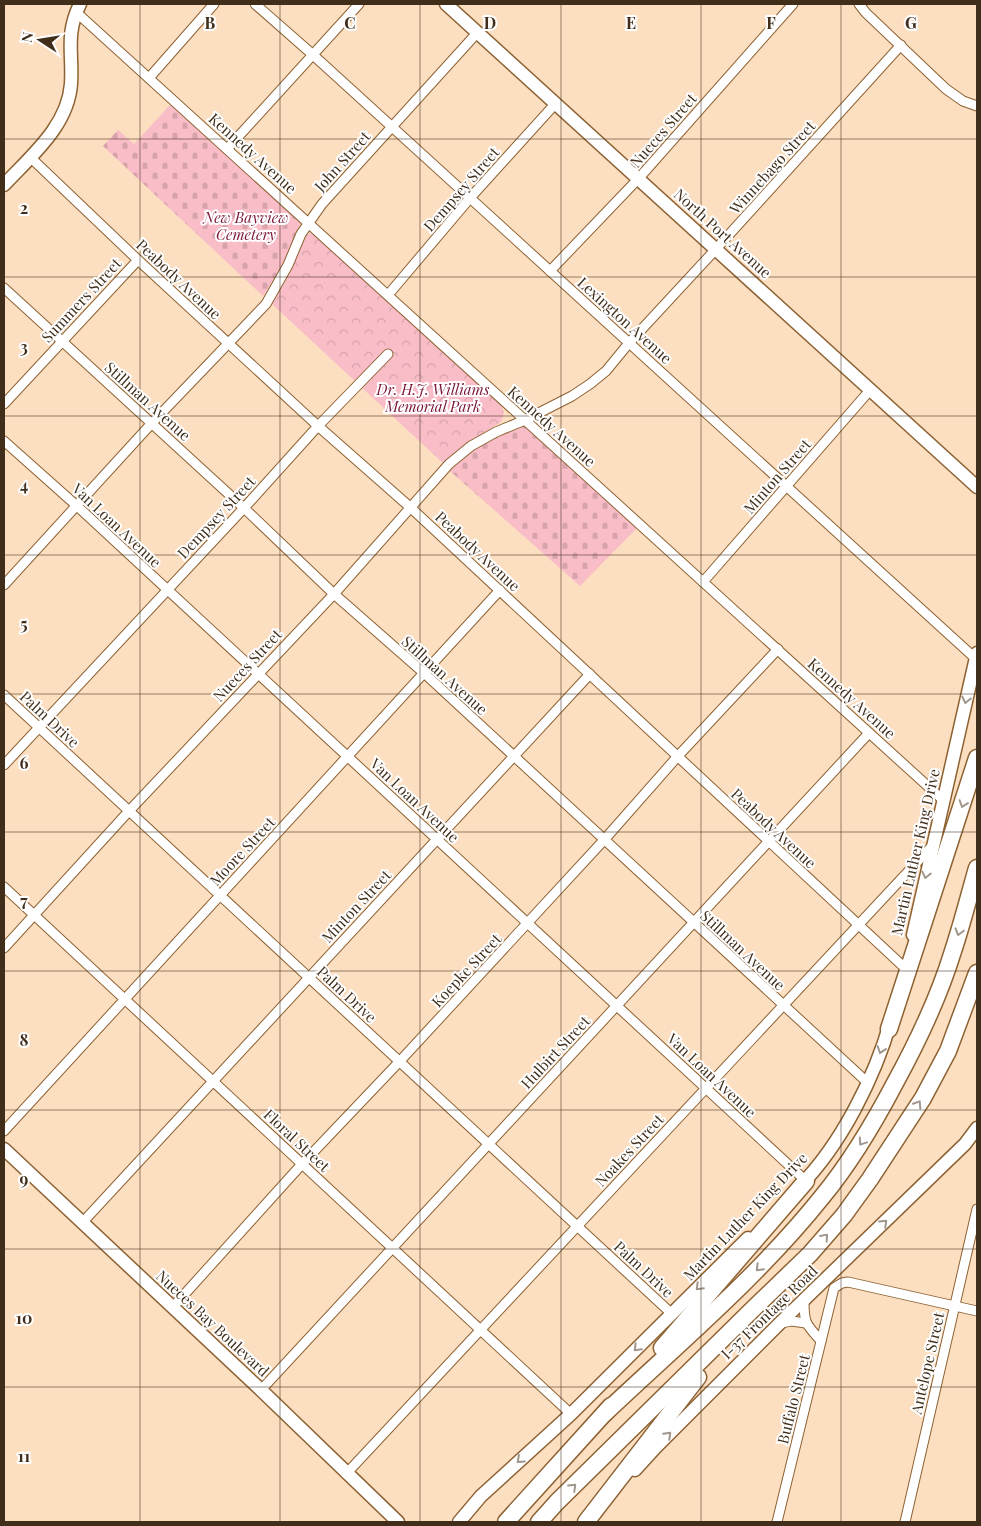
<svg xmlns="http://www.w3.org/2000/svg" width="981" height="1526" viewBox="0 0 981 1526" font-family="'Playfair Display',serif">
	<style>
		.cemetery { fill: url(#cemetery-stones) }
		.park { fill: url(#park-crowns) }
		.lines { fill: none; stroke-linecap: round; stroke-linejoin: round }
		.street-casing { stroke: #8d6232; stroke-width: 11 }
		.secondary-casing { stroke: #8d6232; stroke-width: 15 }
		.highway-casing { stroke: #8d6232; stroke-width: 19 }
		.street { stroke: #fff; stroke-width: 9 }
		.secondary { stroke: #fff; stroke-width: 12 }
		.highway { stroke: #fff; stroke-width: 16 }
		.oneway { stroke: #a0968c }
		.grid { fill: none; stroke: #402e1a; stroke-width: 1; stroke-opacity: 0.55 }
		.labels { text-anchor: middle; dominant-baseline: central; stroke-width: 4; stroke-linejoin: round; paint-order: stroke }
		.street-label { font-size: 15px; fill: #402e1a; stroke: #fff }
		.park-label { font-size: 15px; font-style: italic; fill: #7a1738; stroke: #fff }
		.grid-label { font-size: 16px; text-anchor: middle; font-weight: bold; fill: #402e1a; stroke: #fff; stroke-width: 4; stroke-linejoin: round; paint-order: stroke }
	</style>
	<defs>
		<pattern id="cemetery-stones" width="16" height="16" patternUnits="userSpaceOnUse" patternTransform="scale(1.25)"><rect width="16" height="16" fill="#f9bdc8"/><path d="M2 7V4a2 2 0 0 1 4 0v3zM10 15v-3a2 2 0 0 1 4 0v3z" fill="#d6a3ab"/></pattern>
		<pattern id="park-crowns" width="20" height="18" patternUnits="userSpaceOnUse" patternTransform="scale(1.25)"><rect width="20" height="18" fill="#f9bdc8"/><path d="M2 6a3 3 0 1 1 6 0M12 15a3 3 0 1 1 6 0" fill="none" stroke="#d6a3ab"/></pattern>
	</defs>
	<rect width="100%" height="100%" fill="#fcdec1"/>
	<!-- cemetery -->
	<g class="cemetery">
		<polygon points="171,104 300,221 300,225 280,270 263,296 103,146 118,130 134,144"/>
		<path d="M 523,425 L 637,528 L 580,586 L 450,471 C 472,448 494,436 523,425 Z"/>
	</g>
	<!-- park -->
	<polygon class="park" points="310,233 314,234 500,403 504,413 501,422 464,445 444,464 271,303 284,284 306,236"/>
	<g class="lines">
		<!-- street casing -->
		<g class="street-casing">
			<g id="street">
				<polyline points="255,4 312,54 976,659"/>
				<polyline points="859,4 866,13 946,89 963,101 977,106"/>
				<polyline points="76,12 943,800"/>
				<polyline points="149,78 214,4"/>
				<polyline points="227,149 359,4"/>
				<polyline points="30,157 138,260 318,426 411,508 905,968"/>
				<polyline points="550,271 639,178 793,4"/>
				<polyline points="4,288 244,508 334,594 424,673 868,1083"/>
				<polyline points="388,295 470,198 556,103"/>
				<polyline points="4,404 138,260"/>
				<polyline points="4,441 77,506 806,1181"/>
				<polyline points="703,582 871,389"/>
				<polyline points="4,585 152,423 266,304 288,265 301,234 322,204 477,33"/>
				<polyline points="4,695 672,1314"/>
				<polyline points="4,765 244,508 318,426 388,354"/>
				<polyline points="4,887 571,1414"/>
				<polyline points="4,948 129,811 334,594 449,464 471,446 496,432 525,420 572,396 590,384 606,371 629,343 716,249 901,45"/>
				<polyline points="4,1131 500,590"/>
				<polyline points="82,1223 590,674"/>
				<path d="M 804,1301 C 804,1324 806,1324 821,1341"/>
				<polyline points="173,1307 302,1164 400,1061 604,840 678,756 778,649"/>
				<polyline points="782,1323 791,1321 806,1323"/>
				<polyline points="261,1390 869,733"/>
				<polyline points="346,1474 932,846"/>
				<polyline points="777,1522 834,1288 842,1283 848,1282 977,1311"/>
				<polyline points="905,1522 977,1209"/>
			</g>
		</g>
		<!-- secondary casing -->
		<g class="secondary-casing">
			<g id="secondary">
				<polyline points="446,4 977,487"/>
				<path d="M 4,185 C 31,156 68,126 71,84 C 73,52 65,35 80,4"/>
				<polyline points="913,935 977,653"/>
				<polyline points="4,1149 261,1390 398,1522"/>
				<path d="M 799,1187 C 841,1145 875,1077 891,1020"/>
				<polyline points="635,1470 656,1447 779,1324 965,1144 977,1128"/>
				<polyline points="459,1522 481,1496 571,1414 748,1238"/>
			</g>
		</g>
		<!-- highway casing -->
		<g class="highway-casing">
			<g id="highway">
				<polyline points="889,1029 977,758"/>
				<polyline points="662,1348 806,1181"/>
				<path d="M 605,1413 C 679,1343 758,1277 822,1197 C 851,1162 874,1123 895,1083 C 918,1041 939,997 953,951 C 962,924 969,896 977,868"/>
				<polyline points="506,1522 611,1406"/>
				<polyline points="539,1522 557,1502 752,1310 810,1254 844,1215 870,1179 923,1098 948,1051 977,973"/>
				<polyline points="586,1522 698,1377"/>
			</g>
		</g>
		<!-- street -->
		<use href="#street" class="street"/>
		<!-- secondary -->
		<use href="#secondary" class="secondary"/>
		<!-- highway -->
		<use href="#highway" class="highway"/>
	</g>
	<!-- one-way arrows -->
	<defs><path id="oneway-chevron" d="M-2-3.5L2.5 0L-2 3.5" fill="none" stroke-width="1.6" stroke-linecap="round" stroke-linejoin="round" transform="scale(1.25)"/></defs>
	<g class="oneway">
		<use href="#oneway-chevron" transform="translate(966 700) rotate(103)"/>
		<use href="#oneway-chevron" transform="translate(963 804) rotate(109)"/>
		<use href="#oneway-chevron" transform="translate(926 875) rotate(103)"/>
		<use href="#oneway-chevron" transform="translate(959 932) rotate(106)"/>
		<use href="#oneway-chevron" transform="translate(881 1050) rotate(109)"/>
		<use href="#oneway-chevron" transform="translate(918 1104) rotate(-57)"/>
		<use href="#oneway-chevron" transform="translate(862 1142) rotate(124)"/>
		<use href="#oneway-chevron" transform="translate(884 1223) rotate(-44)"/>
		<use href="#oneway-chevron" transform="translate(825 1237) rotate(-49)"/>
		<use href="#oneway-chevron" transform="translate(759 1268) rotate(135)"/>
		<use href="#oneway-chevron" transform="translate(699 1287) rotate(135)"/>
		<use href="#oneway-chevron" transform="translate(637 1348) rotate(135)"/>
		<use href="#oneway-chevron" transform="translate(668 1435) rotate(-45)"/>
		<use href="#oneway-chevron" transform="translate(520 1460) rotate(138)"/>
		<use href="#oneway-chevron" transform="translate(573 1487) rotate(-44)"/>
	</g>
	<!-- grid -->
	<path class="grid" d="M 140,4 L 140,1522M 280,4 L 280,1522M 420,4 L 420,1522M 561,4 L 561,1522M 701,4 L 701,1522M 841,4 L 841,1522M 4,139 L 977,139M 4,277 L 977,277M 4,416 L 977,416M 4,555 L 977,555M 4,694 L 977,694M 4,832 L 977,832M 4,971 L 977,971M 4,1110 L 977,1110M 4,1249 L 977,1249M 4,1387 L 977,1387"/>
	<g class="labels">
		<!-- street labels -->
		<g class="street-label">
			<text transform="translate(663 130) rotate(-49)">Nueces Street</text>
			<text transform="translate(253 153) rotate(42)">Kennedy Avenue</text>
			<text transform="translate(342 161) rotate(-48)">John Street</text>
			<text transform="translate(772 167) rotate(-48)">Winnebago Street</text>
			<text transform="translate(461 189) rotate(-49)">Dempsey Street</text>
			<text transform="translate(723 233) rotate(42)">North Port Avenue</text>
			<text transform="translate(179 279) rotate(43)">Peabody Avenue</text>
			<text transform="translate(81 300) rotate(-47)">Summers Street</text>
			<text transform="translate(625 320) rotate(42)">Lexington Avenue</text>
			<text transform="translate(148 401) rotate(42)">Stillman Avenue</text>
			<text transform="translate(552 426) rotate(42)">Kennedy Avenue</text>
			<text transform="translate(777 476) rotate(-49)">Minton Street</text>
			<text transform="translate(216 517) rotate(-47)">Dempsey Street</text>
			<text transform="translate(117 525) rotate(43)">Van Loan Avenue</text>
			<text transform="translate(478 551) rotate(43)">Peabody Avenue</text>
			<text transform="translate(247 665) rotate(-47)">Nueces Street</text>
			<text transform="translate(445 675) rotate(42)">Stillman Avenue</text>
			<text transform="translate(852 698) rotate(42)">Kennedy Avenue</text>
			<text transform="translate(50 719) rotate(43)">Palm Drive</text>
			<text transform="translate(415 800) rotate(43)">Van Loan Avenue</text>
			<text transform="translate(774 828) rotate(43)">Peabody Avenue</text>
			<text transform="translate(242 851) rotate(-47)">Moore Street</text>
			<text transform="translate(915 852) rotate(-77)">Martin Luther King Drive</text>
			<text transform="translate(356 906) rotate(-47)">Minton Street</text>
			<text transform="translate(743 950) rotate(43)">Stillman Avenue</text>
			<text transform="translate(466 970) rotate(-47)">Koepke Street</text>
			<text transform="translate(347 994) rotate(43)">Palm Drive</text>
			<text transform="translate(555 1052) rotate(-47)">Hulbirt Street</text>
			<text transform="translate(712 1075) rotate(43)">Van Loan Avenue</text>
			<text transform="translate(297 1140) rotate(43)">Floral Street</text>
			<text transform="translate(629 1150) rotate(-47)">Noakes Street</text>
			<text transform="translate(745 1216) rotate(-46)">Martin Luther King Drive</text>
			<text transform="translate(644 1269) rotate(43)">Palm Drive</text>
			<text transform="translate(769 1312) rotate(-44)">I-37 Frontage Road</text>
			<text transform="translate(213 1323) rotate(43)">Nueces Bay Boulevard</text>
			<text transform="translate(927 1363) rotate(-77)">Antelope Street</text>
			<text transform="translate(793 1399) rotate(-76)">Buffalo Street</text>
		</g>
		<!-- park labels -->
		<g class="park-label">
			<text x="246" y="217">New Bayview<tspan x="246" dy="17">Cemetery</tspan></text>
			<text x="433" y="389">Dr. H.J. Williams<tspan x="433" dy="17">Memorial Park</tspan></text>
		</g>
	</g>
	<g class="grid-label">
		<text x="210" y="29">B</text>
		<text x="350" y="29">C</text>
		<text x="490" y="29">D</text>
		<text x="631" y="29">E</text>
		<text x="771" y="29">F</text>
		<text x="911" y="29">G</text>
		<text x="24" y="214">2</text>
		<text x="24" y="353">3</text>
		<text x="24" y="491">4</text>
		<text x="24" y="630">5</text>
		<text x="24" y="769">6</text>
		<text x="24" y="907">7</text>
		<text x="24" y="1046">8</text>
		<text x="24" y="1185">9</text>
		<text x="24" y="1324">10</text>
		<text x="24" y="1462">11</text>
	</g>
	<!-- border -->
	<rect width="981" height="1526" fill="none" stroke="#402e1a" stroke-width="10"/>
	<!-- north arrow -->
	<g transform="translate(40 40) rotate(282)" stroke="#ffffff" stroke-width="4" paint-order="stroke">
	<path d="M0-4L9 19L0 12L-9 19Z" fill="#402e1a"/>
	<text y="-8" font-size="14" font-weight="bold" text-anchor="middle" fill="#402e1a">N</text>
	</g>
</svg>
